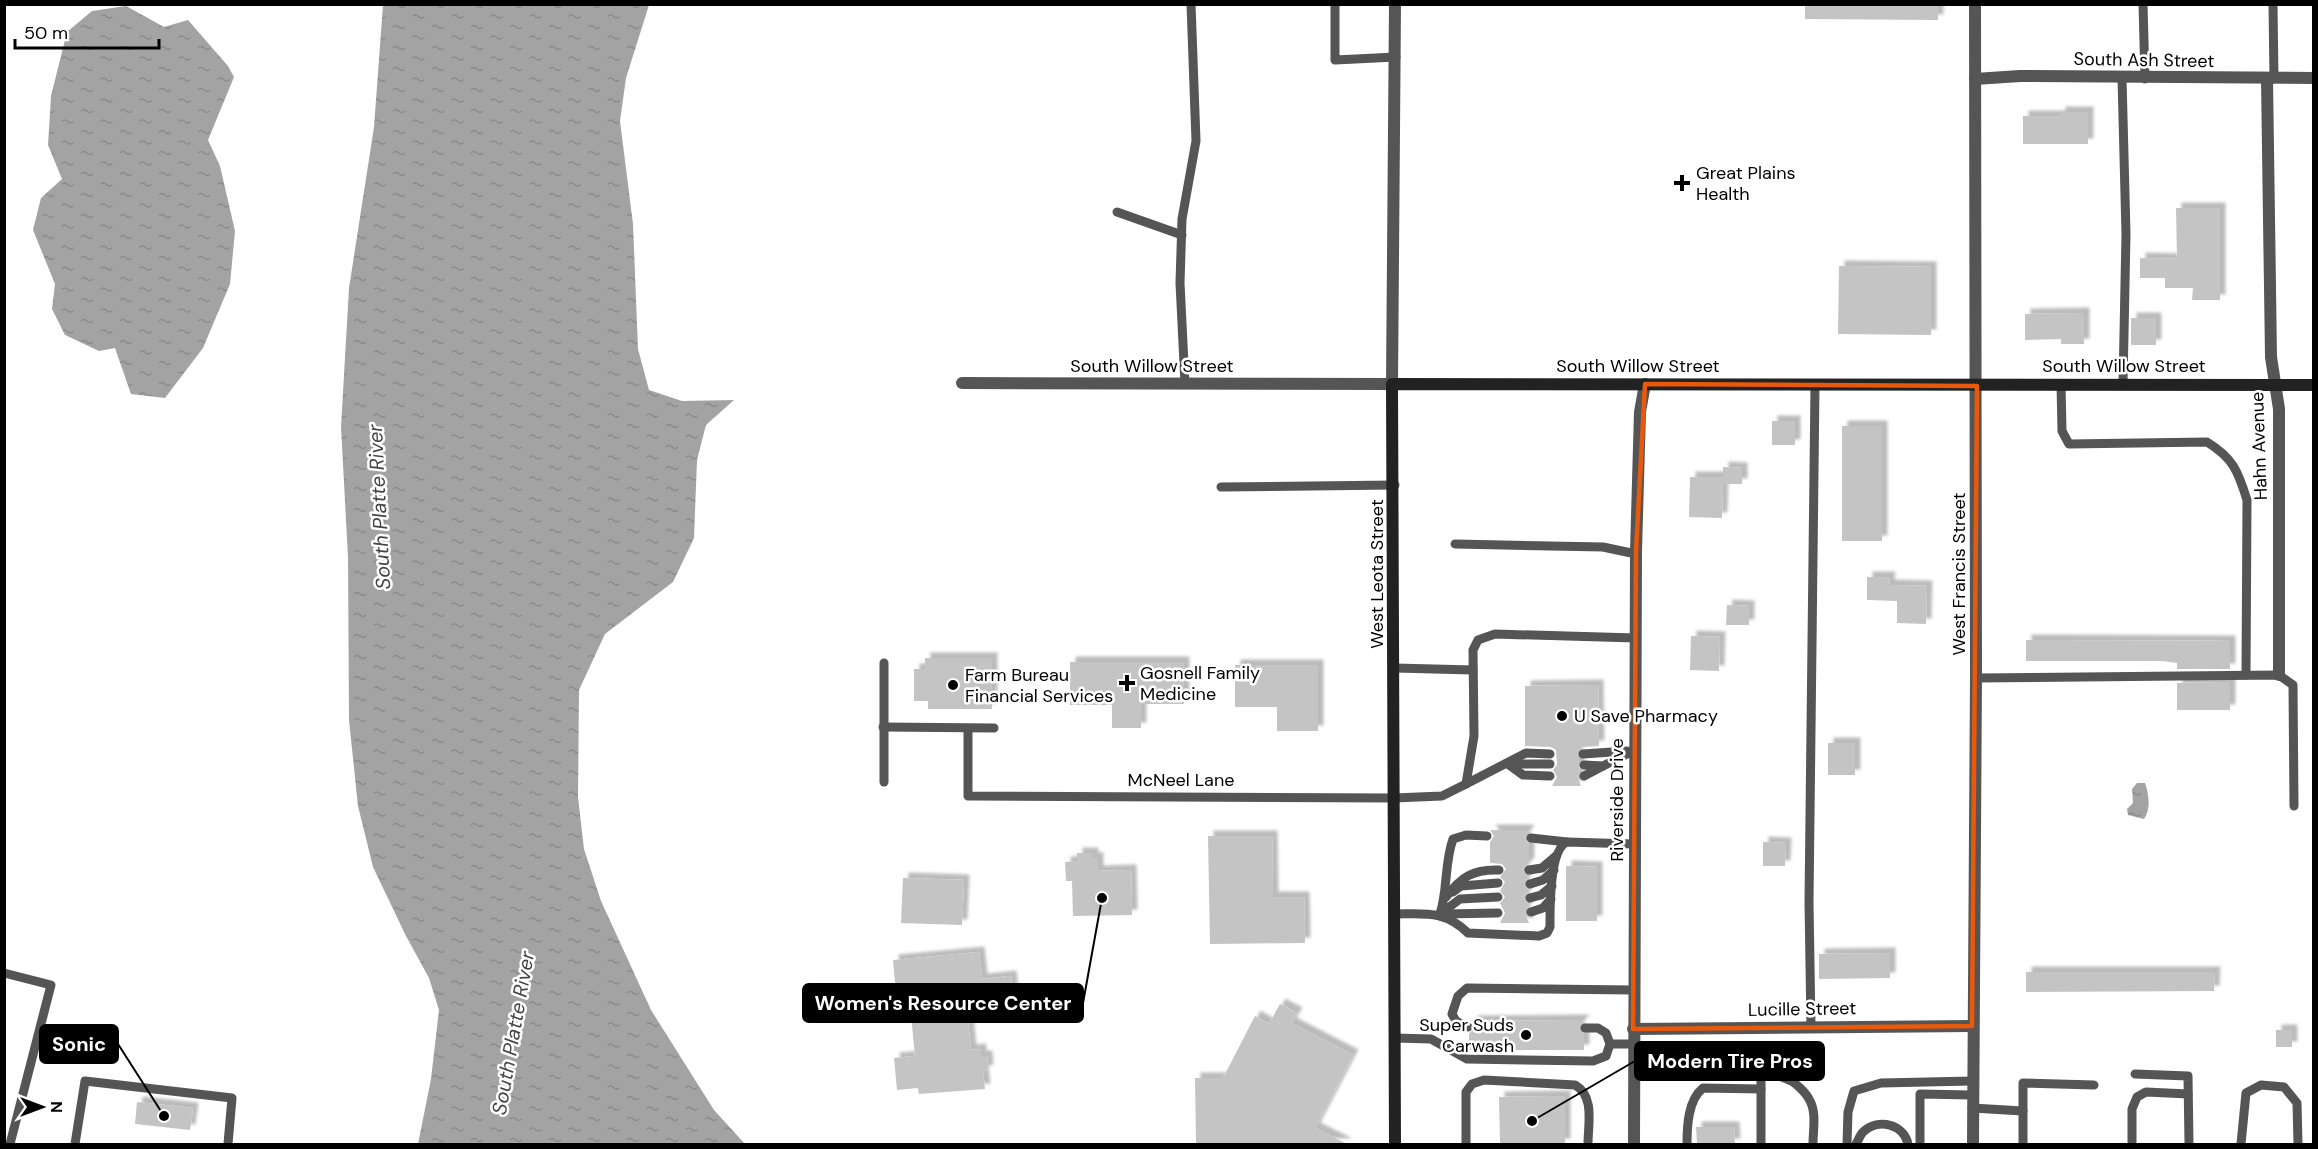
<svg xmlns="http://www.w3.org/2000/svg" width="2318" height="1149" viewBox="0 0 2318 1149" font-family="'DM Sans',sans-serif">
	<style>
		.water { fill: url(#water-ripples) }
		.building { fill: #c4c4c4; filter: url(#shadow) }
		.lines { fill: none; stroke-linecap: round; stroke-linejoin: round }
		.service { stroke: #555; stroke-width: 9 }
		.minor { stroke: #555; stroke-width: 12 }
		.tertiary { stroke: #555; stroke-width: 12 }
		.secondary { stroke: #222; stroke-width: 12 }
		.marked { fill: none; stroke: #e8590c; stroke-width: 4.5; stroke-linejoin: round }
		.poi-dot { fill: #000; stroke: #fff; stroke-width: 2 }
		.labels { text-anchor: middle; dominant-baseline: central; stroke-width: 5; stroke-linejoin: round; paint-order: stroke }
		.street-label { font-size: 18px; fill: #000; stroke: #fff }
		.poi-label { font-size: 18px; fill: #000; stroke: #fff; text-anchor: start }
		.water-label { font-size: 20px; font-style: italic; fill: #444; stroke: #fff }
		.leader { fill: none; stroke: #000; stroke-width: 2 }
		.callout-dot { fill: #000; stroke: #fff; stroke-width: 2 }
		.callout { fill: #000; stroke: #000; stroke-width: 2 }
		.callout-label { font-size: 20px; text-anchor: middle; font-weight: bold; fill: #fff }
	</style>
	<defs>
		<pattern id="water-ripples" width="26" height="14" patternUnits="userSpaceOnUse" patternTransform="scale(1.5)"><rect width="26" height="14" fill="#a3a3a3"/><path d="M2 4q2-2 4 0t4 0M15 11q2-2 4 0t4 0" fill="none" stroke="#8b8b8b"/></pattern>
		<filter id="shadow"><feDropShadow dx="5.5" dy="-5.5" stdDeviation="1.5" flood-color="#0004"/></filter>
	</defs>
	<rect width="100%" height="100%" fill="#fff"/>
	<!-- water -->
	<g class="water">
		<polygon points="383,5 649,5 626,78 620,121 633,224 638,349 649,390 682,401 734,400 706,425 697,460 694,538 673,582 605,634 579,690 578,797 584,849 601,901 651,1010 714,1110 745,1144 418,1144 431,1079 439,1010 429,978 406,936 373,867 358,806 349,720 348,557 341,427 349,288 374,127"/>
		<polygon points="126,6 164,27 188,20 228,66 234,77 208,140 220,166 235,231 230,284 203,348 165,398 131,394 115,348 99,351 65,335 52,309 55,284 33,230 41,198 62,179 48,145 51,96 67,32 92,11"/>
		<path d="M 2137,783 L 2145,783 C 2149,794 2151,810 2144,819 L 2128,815 L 2127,809 L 2133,803 L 2132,789 Z"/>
	</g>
	<!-- building -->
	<g class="building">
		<polygon points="1805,4 1938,4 1938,20 1805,19"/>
		<polygon points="2060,112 2088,112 2088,144 2023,144 2023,116 2060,116"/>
		<polygon points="2176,208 2220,208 2220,300 2192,300 2193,288 2165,288 2165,278 2140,278 2140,258 2177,259"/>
		<polygon points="1839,266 1931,267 1931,335 1838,334"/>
		<polygon points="2084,313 2084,344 2061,344 2061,339 2025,340 2025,314"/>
		<rect x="2131" y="318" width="25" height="27"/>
		<rect x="1772" y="421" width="23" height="24"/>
		<rect x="1842" y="426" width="40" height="115"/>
		<polygon points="1723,467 1742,468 1742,484 1723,484 1722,518 1689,517 1690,477 1723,477"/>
		<polygon points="1867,577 1890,577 1889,585 1927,586 1926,624 1897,623 1897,601 1867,600"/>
		<polygon points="1727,605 1749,606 1749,625 1726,625"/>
		<polygon points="1691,636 1720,637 1719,671 1690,670"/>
		<polygon points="2026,640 2230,641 2230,669 2177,669 2177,663 2162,661 2026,661"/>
		<polygon points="925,658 992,658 992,709 928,709 928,701 914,701 914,669 925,669"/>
		<polygon points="1070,662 1184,662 1184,704 1141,704 1141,728 1112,728 1112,705 1070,705"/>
		<polygon points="1235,665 1318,665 1318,731 1277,731 1277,707 1235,707"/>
		<polygon points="2230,682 2230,710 2177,710 2177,683"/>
		<polygon points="1598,685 1599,746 1582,747 1577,752 1580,771 1577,776 1581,786 1552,786 1557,777 1553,770 1557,765 1556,750 1551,747 1525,746 1525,686"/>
		<rect x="1828" y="743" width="27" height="32"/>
		<polygon points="1490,830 1529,830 1524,838 1529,844 1529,863 1522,870 1529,877 1523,883 1529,891 1523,897 1529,905 1524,911 1529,923 1500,923 1505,913 1500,903 1505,897 1500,891 1505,882 1500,877 1506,869 1502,864 1490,863 1490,842 1494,836"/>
		<polygon points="1208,836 1272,836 1273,897 1304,897 1305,943 1210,944"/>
		<polygon points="1763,842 1786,843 1785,866 1763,866"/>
		<polygon points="1077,853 1093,853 1093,858 1098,858 1098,871 1131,870 1132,915 1073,916 1072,881 1066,881 1065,862 1077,861"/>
		<polygon points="1566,866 1597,867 1597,921 1566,921"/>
		<polygon points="903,878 964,880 962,925 901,923"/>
		<polygon points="979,952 982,979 1011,976 1013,995 982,998 983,1010 967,1011 971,1050 981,1049 981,1056 987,1056 988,1070 983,1071 985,1089 919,1094 918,1088 897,1090 894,1058 915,1056 910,1005 897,1006 893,960"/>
		<polygon points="1890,953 1890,978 1819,979 1819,954"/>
		<polygon points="2026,972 2215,972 2214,991 2026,992"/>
		<polygon points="1280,1004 1297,1013 1291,1023 1353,1055 1315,1128 1347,1144 1196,1144 1195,1078 1223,1078 1255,1016 1269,1024"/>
		<polygon points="1584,1020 1578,1027 1584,1034 1584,1050 1469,1050 1469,1034 1475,1027 1471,1021"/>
		<rect x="2276" y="1030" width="16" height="17"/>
		<polygon points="1565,1096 1565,1144 1500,1144 1499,1097"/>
		<polygon points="137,1102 193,1108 190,1130 135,1124"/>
		<polygon points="1696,1127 1734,1127 1735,1144 1697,1144"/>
	</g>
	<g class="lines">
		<!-- service -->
		<g class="service">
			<polyline points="1335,4 1335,60 1396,57"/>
			<polyline points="2143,4 2145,79"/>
			<polyline points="2273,4 2274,79"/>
			<polyline points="2122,78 2126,234 2123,384"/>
			<polyline points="1117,212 1182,235"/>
			<polyline points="1185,384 1180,283 1182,219 1196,141 1191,4"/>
			<path d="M 2061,384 L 2062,431 L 2069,444 L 2207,442 C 2233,458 2238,471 2247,500 L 2246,675"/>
			<polyline points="1221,487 1395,485"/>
			<polyline points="1455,544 1603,547 1636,554"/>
			<polyline points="884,663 884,782"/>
			<polyline points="1395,668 1473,670"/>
			<polyline points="1976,678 2279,675 2293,685 2294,806"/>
			<polyline points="883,727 994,728"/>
			<polyline points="968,729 968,796 1394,798 1442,796 1466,784 1474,736 1473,650 1478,640 1495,634 1636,638"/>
			<polyline points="1583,754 1627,751"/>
			<polyline points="1508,764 1523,775 1550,776"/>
			<polyline points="1510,764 1550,764"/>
			<polyline points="1584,765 1603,766 1635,750"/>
			<polyline points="1584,776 1603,766"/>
			<polyline points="1466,784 1526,753 1550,754"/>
			<polyline points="1531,838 1567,842"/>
			<polyline points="1529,870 1542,868 1556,856"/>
			<polyline points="1530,884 1543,880 1554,870"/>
			<polyline points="1453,892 1461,886 1498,883"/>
			<path d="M 1446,897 C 1461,877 1473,869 1499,870"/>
			<polyline points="1530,898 1541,895 1552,886"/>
			<polyline points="1531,912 1543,908 1551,899"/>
			<path d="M 1395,914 C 1425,914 1445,910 1468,933 L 1539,936 L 1547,933 L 1550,927 C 1550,908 1549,850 1567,842 L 1634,844"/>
			<path d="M 1440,914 C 1448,890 1444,864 1453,839 L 1466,835 L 1487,836"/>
			<polyline points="1440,914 1460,899 1498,897"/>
			<polyline points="1445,914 1498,913"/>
			<polyline points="4,973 51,985 10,1144"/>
			<polyline points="1468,1027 1456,1021 1452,1014 1458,996 1467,988 1633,990"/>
			<polyline points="1811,1027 1809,902 1815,385"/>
			<polyline points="1395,1038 1431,1039 1467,1059 1593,1061 1606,1056 1610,1044 1606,1033 1598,1028 1585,1028"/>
			<polyline points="1610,1044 1633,1044"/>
			<path d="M 1633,1070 C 1672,1069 1756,1063 1789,1080 C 1795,1082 1806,1093 1809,1099 C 1817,1112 1813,1130 1813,1144"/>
			<polyline points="1761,1073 1761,1144"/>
			<polyline points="2135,1074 2188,1076 2189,1144"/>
			<polyline points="1972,1108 2023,1111"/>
			<polyline points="75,1144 85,1081 232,1098 228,1144"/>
			<path d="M 1466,1144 L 1466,1092 L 1472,1084 L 1484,1080 L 1575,1085 C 1595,1096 1588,1124 1588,1144"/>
			<path d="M 1687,1144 C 1687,1126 1688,1100 1703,1088 L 1761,1089"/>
			<polyline points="1847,1144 1848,1112 1854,1091 1881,1083 1972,1081"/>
			<path d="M 1856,1144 C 1858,1141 1860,1135 1863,1132 C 1879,1117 1904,1125 1908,1144"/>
			<polyline points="1920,1144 1920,1094 1972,1095"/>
			<polyline points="2023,1144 2023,1083 2094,1085"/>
			<polyline points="2132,1144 2132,1109 2137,1097 2146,1092 2188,1094"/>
			<polyline points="2241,1144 2246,1093 2261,1085 2284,1087 2297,1103 2298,1144"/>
		</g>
		<!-- minor -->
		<g class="minor">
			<polyline points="1975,79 2020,76 2314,78"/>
			<polyline points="2267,79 2271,357 2279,409 2279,675"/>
			<polyline points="962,383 1392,384 1395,4"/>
			<polyline points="1633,1029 1972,1026"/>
			<polyline points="1634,1144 1636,551 1640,412 1645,384"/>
		</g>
		<!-- tertiary -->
		<polyline class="tertiary" points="1973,1144 1976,678 1975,4"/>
		<!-- secondary -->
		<polyline class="secondary" points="1395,1144 1392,384 2314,385"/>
	</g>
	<!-- marked area -->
	<path class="marked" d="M 1645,384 L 1977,386 L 1972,1026 L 1633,1029 L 1636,551 Z"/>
	<!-- markers -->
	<g class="poi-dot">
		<path d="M1679 174h6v6h6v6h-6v6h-6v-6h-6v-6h6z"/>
		<path d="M1124 674h6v6h6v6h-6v6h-6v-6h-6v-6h6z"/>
		<circle cx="953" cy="685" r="6"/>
		<circle cx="1562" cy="716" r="6"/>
		<circle cx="1526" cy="1035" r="6"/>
	</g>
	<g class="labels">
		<!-- street labels -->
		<g class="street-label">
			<text transform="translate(2144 60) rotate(1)">South Ash Street</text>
			<text x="1152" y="366">South Willow Street</text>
			<text x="1638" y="366">South Willow Street</text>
			<text x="2124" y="366">South Willow Street</text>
			<text transform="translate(2259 446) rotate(-92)">Hahn Avenue</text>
			<text transform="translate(1377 574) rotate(-90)">West Leota Street</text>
			<text transform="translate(1959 574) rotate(-90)">West Francis Street</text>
			<text x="1181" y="780">McNeel Lane</text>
			<text transform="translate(1617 800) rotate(-90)">Riverside Drive</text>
			<text transform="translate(1802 1009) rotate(-1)">Lucille Street</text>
		</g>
		<!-- poi labels -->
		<g class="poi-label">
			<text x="1696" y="173">Great Plains<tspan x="1696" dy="21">Health</tspan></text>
			<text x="1140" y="673">Gosnell Family<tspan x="1140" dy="21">Medicine</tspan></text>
			<text x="965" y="675">Farm Bureau<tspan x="965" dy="21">Financial Services</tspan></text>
			<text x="1574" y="716">U Save Pharmacy</text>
			<text x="1514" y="1025" text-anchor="end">Super Suds<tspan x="1514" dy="21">Carwash</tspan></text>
		</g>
		<!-- water labels -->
		<g class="water-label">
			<text transform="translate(379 507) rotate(-93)">South Platte River</text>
			<text transform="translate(513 1033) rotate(-80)">South Platte River</text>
		</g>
	</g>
	<!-- callouts -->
	<path class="leader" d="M1102 898L1083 1003M164 1116L118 1044M1532 1121L1635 1061"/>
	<g class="callout-dot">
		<circle cx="1102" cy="898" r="6"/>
		<circle cx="164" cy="1116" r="6"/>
		<circle cx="1532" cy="1121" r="6"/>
	</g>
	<g class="callout">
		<rect x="803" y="984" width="280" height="38" rx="6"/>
		<rect x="40" y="1025" width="78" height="38" rx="6"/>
		<rect x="1635" y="1042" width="189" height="38" rx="6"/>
	</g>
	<g class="callout-label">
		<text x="943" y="1010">Women's Resource Center</text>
		<text x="79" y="1051">Sonic</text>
		<text x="1730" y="1068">Modern Tire Pros</text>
	</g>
	<!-- border -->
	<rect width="2318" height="1149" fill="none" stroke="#000000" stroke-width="12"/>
	<!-- north arrow -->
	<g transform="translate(42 1107) rotate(90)" stroke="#ffffff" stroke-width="4.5" paint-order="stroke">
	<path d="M0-4.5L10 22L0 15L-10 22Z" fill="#000000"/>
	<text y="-9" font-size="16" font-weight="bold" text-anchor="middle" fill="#000000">N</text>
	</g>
	<!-- scale -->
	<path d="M15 39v9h144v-9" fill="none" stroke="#000000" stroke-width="3"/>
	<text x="24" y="39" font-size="18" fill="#000000" stroke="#ffffff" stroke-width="4.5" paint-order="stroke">50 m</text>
</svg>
